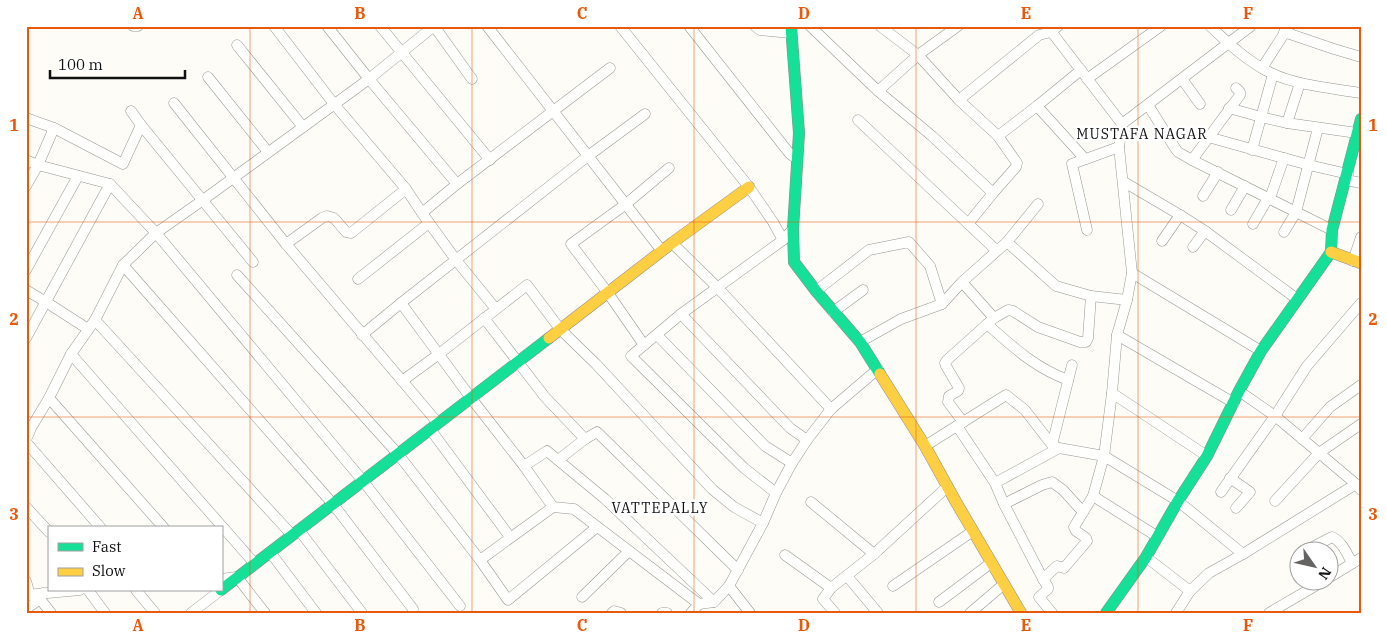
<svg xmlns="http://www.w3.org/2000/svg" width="1387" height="639" viewBox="0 0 1387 639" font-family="'IBM Plex Serif',serif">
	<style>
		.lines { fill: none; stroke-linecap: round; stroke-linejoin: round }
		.street-casing { stroke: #979795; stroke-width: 11 }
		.fast-casing { stroke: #8e8d8b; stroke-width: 12 }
		.slow-casing { stroke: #8e8d8b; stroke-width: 12 }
		.street { stroke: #fffffe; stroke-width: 10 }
		.fast { stroke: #16e098; stroke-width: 11 }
		.slow { stroke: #ffcf43; stroke-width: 11 }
		.grid { fill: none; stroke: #e8590c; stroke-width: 1; stroke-opacity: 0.55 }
		.labels { text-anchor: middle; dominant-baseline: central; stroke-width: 5; stroke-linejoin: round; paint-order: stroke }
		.neighbourhood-label { font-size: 14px; letter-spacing: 1px; fill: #111; stroke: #fff }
		.neatline { fill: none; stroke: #e8590c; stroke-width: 2 }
		.grid-label { font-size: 16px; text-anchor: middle; font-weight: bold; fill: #e8590c }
	</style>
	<rect width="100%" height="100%" fill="#fdfcf7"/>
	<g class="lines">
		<!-- street casing -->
		<g class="street-casing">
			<g id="street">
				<polyline points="133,26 138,26"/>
				<polyline points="274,26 334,104 406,189 422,213 456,260 495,308"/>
				<polyline points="327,26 369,79 457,184"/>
				<polyline points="380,26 490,160"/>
				<polyline points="434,26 472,79"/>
				<polyline points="487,26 662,251"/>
				<polyline points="620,26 749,187 773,222 783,240"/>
				<polyline points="689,26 790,154 797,159"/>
				<polyline points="755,26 760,30 790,33"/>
				<polyline points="810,26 878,91 932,136 993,193"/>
				<polyline points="880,26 918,55 959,100 998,136 1017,163 1016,167 993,193 968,224"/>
				<path d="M 1210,26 C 1228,43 1248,62 1271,73 C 1298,86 1331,88 1361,93"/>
				<polyline points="1284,32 1334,49 1361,57"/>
				<polyline points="237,45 303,127"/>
				<polyline points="1262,68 1289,26"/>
				<polyline points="208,77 268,152"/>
				<polyline points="1087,79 1161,26"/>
				<polyline points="1182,79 1200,104"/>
				<polyline points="1300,83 1287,123 1357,133"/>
				<polyline points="878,91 918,55 958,26"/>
				<polyline points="959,100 1039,35 1051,32 1058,26"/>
				<polyline points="174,103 286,244 438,423"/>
				<polyline points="1148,105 1175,148 1178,152 1192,160 1332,230"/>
				<polyline points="1037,106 1085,159"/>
				<polyline points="1229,108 1261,117 1287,123"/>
				<polyline points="131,111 141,125 253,262"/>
				<polyline points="26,118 54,128 123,164 141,125"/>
				<polyline points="858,120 996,250"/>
				<polyline points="1122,124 1251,26"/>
				<polyline points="998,136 1037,106 1081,70"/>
				<polyline points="1208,137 1309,165 1348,174"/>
				<polyline points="1252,150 1273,74"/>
				<polyline points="26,160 38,165 110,184 156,233 363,481 460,606"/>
				<polyline points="1192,160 1240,95 1240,92 1236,88"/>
				<polyline points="1346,180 1361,183"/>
				<polyline points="1124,182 1180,215 1205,231 1297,299"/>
				<polyline points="26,186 38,165 54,128"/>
				<polyline points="1203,196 1218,172"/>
				<polyline points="1270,198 1284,158"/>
				<polyline points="1231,210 1245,186"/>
				<polyline points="422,213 457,184 610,68"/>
				<polyline points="1253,224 1268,198"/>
				<polyline points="1087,230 1072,164 1119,147"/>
				<polyline points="1284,232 1296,212 1318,128"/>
				<polyline points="1162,241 1180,215"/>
				<polyline points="1007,242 1056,286 1091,296 1127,300"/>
				<polyline points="672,243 717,287 831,409"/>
				<polyline points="286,244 322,218 327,216 334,218 346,232 351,233 406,189"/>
				<polyline points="1193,247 1205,231"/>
				<polyline points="1353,261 1361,237"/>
				<polyline points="123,265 333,504 413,609"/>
				<polyline points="26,270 78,176"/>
				<polyline points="1132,273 1261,351"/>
				<polyline points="237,275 398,454 480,560 508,600 597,527"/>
				<polyline points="358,279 429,223"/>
				<polyline points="962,282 994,318"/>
				<polyline points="26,290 46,302 88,329"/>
				<polyline points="816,291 869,250 909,242 930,266 942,304 901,319 860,342"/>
				<polyline points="401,303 471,398 524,466 553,507 574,509 699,604 714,602 729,586"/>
				<polyline points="942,304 962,282 1007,242 1038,204"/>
				<polyline points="833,312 863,290"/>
				<polyline points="681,314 790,428 807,440"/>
				<polyline points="484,318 545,397 585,439 597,432 738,570"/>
				<polyline points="95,320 292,535"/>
				<path d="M 987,324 C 1013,347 1035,368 1068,380"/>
				<polyline points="362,335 401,303 588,156 645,114"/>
				<polyline points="657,335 765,446 792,463"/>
				<polyline points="1117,335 1234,403"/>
				<polyline points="26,338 110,184"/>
				<polyline points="644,345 608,293 571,244 626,204 669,168"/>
				<polyline points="71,354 255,564"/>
				<polyline points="402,381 439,354 527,285 560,329 596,364 712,489 734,507 763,523"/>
				<polyline points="1239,391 1275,416 1356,484 1361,490"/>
				<polyline points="1112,393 1207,456"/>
				<polyline points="49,398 164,528"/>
				<polyline points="963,422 948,402 949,396 958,391 959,388 946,366 945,363 947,360 994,318 1008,310 1013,311 1038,327 1080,342 1086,342 1088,338 1091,296"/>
				<polyline points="957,426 995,483 1004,504 1043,579 1048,587 1048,589 1039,597 1052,613"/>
				<polyline points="430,429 510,537"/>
				<polyline points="1302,439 1330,407 1361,385"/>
				<polyline points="26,440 31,428 49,398 71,354 95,320 123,265 156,233 203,200 369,79 434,26"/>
				<polyline points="26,442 101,528"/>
				<polyline points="1052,445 1072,365"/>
				<polyline points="925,446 1006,395 1025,410 1052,445 1059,448 1104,456 1178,501 1243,554"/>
				<polyline points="558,460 585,439"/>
				<polyline points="524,466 547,451 605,499 714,602"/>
				<polyline points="1230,478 1250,492 1236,508"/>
				<polyline points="995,483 1059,448"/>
				<polyline points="1221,492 1275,416 1307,366 1361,303"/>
				<polyline points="776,493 744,468 631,356 681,314 783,240 793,229"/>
				<polyline points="1093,496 1158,537"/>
				<polyline points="1275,501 1319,453 1361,424"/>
				<polyline points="811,502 874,554"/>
				<polyline points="1004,504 1042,485 1052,482 1063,490 1083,512"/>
				<polyline points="26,507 49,532"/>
				<polyline points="299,530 362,613"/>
				<path d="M 1309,549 L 1332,537 C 1342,541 1347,554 1352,563"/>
				<polyline points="270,552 316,613"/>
				<polyline points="785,555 831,588"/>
				<polyline points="1146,557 1190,591"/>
				<polyline points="480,560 553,507"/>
				<polyline points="847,576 878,613"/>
				<polyline points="1330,577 1361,558"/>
				<polyline points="221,579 237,577 265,613"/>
				<polyline points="1043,579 1057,566 1064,568 1087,541 1086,538 1076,531 1074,527 1093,496 1104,456 1112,393 1117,335 1127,300 1132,273 1119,147 1122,124 1047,26"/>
				<polyline points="26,581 30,595"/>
				<polyline points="893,586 973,531"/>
				<polyline points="88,590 105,613"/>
				<polyline points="136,590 155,613"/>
				<polyline points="43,593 40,599 51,613"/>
				<polyline points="26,595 80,590"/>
				<polyline points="582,597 629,551"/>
				<polyline points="939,602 991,563"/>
				<polyline points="26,609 40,599"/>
				<polyline points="191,613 221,590"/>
				<polyline points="612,613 614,611 621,613"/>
				<polyline points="662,613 667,613"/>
				<polyline points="691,613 699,604"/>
				<polyline points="750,613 729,586 763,523 776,493 792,463 807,440 831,409 878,369"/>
				<polyline points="835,613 823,599 831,588 874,554 947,487"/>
				<polyline points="970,613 1004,584"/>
				<polyline points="1176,613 1190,591 1209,573 1243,554 1356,484"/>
				<polyline points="1269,613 1322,582"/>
			</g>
		</g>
		<!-- fast casing -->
		<g class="fast-casing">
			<g id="fast">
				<polyline points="791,26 799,133 793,229 794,262 816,291 860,342 880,374"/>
				<polyline points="221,590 549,338"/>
				<polyline points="1106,613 1146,557 1178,501 1207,456 1239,391 1261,351 1331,252 1332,230 1361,119"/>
			</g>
		</g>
		<!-- slow casing -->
		<g class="slow-casing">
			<g id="slow">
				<polyline points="1331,252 1361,263"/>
				<polyline points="549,338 672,243 749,187"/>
				<polyline points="880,374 925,446 956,502 1021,613"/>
			</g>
		</g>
		<!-- street -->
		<use href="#street" class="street"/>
		<!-- fast -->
		<use href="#fast" class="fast"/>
		<!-- slow -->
		<use href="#slow" class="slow"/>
	</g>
	<!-- grid -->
	<path class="grid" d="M 250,26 L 250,613M 472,26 L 472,613M 694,26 L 694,613M 916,26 L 916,613M 1138,26 L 1138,613M 26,222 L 1361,222M 26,417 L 1361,417"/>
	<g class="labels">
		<!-- neighbourhood labels -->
		<g class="neighbourhood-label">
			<text x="1142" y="134">MUSTAFA NAGAR</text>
			<text x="660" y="508">VATTEPALLY</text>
		</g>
	</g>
	<!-- border -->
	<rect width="1387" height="639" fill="none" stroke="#ffffff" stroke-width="55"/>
	<!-- legend -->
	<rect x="48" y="526" width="175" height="65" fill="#ffffff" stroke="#a0a0a0"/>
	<rect x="58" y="543" width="25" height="8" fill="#16e098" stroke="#a0a0a0"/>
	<text x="92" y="552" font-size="15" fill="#111111">Fast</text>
	<rect x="58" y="568" width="25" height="8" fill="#ffcf43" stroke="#a0a0a0"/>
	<text x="92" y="576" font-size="15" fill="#111111">Slow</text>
	<!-- north arrow -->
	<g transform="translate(1314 566) rotate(124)"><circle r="24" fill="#ffffff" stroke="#a0a0a0"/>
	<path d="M0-4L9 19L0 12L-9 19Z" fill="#646362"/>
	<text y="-8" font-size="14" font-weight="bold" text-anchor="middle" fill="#111111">N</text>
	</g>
	<!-- scale -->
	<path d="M50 70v8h135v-8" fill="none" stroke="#111111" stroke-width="2.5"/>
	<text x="58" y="70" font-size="15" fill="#111111" stroke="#ffffff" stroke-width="4" paint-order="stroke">100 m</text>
	<rect x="28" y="28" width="1332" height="584" class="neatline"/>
	<g class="grid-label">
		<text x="138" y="19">A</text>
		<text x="360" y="19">B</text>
		<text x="582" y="19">C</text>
		<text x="804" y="19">D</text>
		<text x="1026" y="19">E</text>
		<text x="1248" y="19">F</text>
		<text x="14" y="131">1</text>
		<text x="1373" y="131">1</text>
		<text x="14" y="325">2</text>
		<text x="1373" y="325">2</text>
		<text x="14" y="520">3</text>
		<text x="1373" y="520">3</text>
		<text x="138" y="631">A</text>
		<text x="360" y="631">B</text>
		<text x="582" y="631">C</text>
		<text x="804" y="631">D</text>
		<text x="1026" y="631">E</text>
		<text x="1248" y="631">F</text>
	</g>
</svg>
